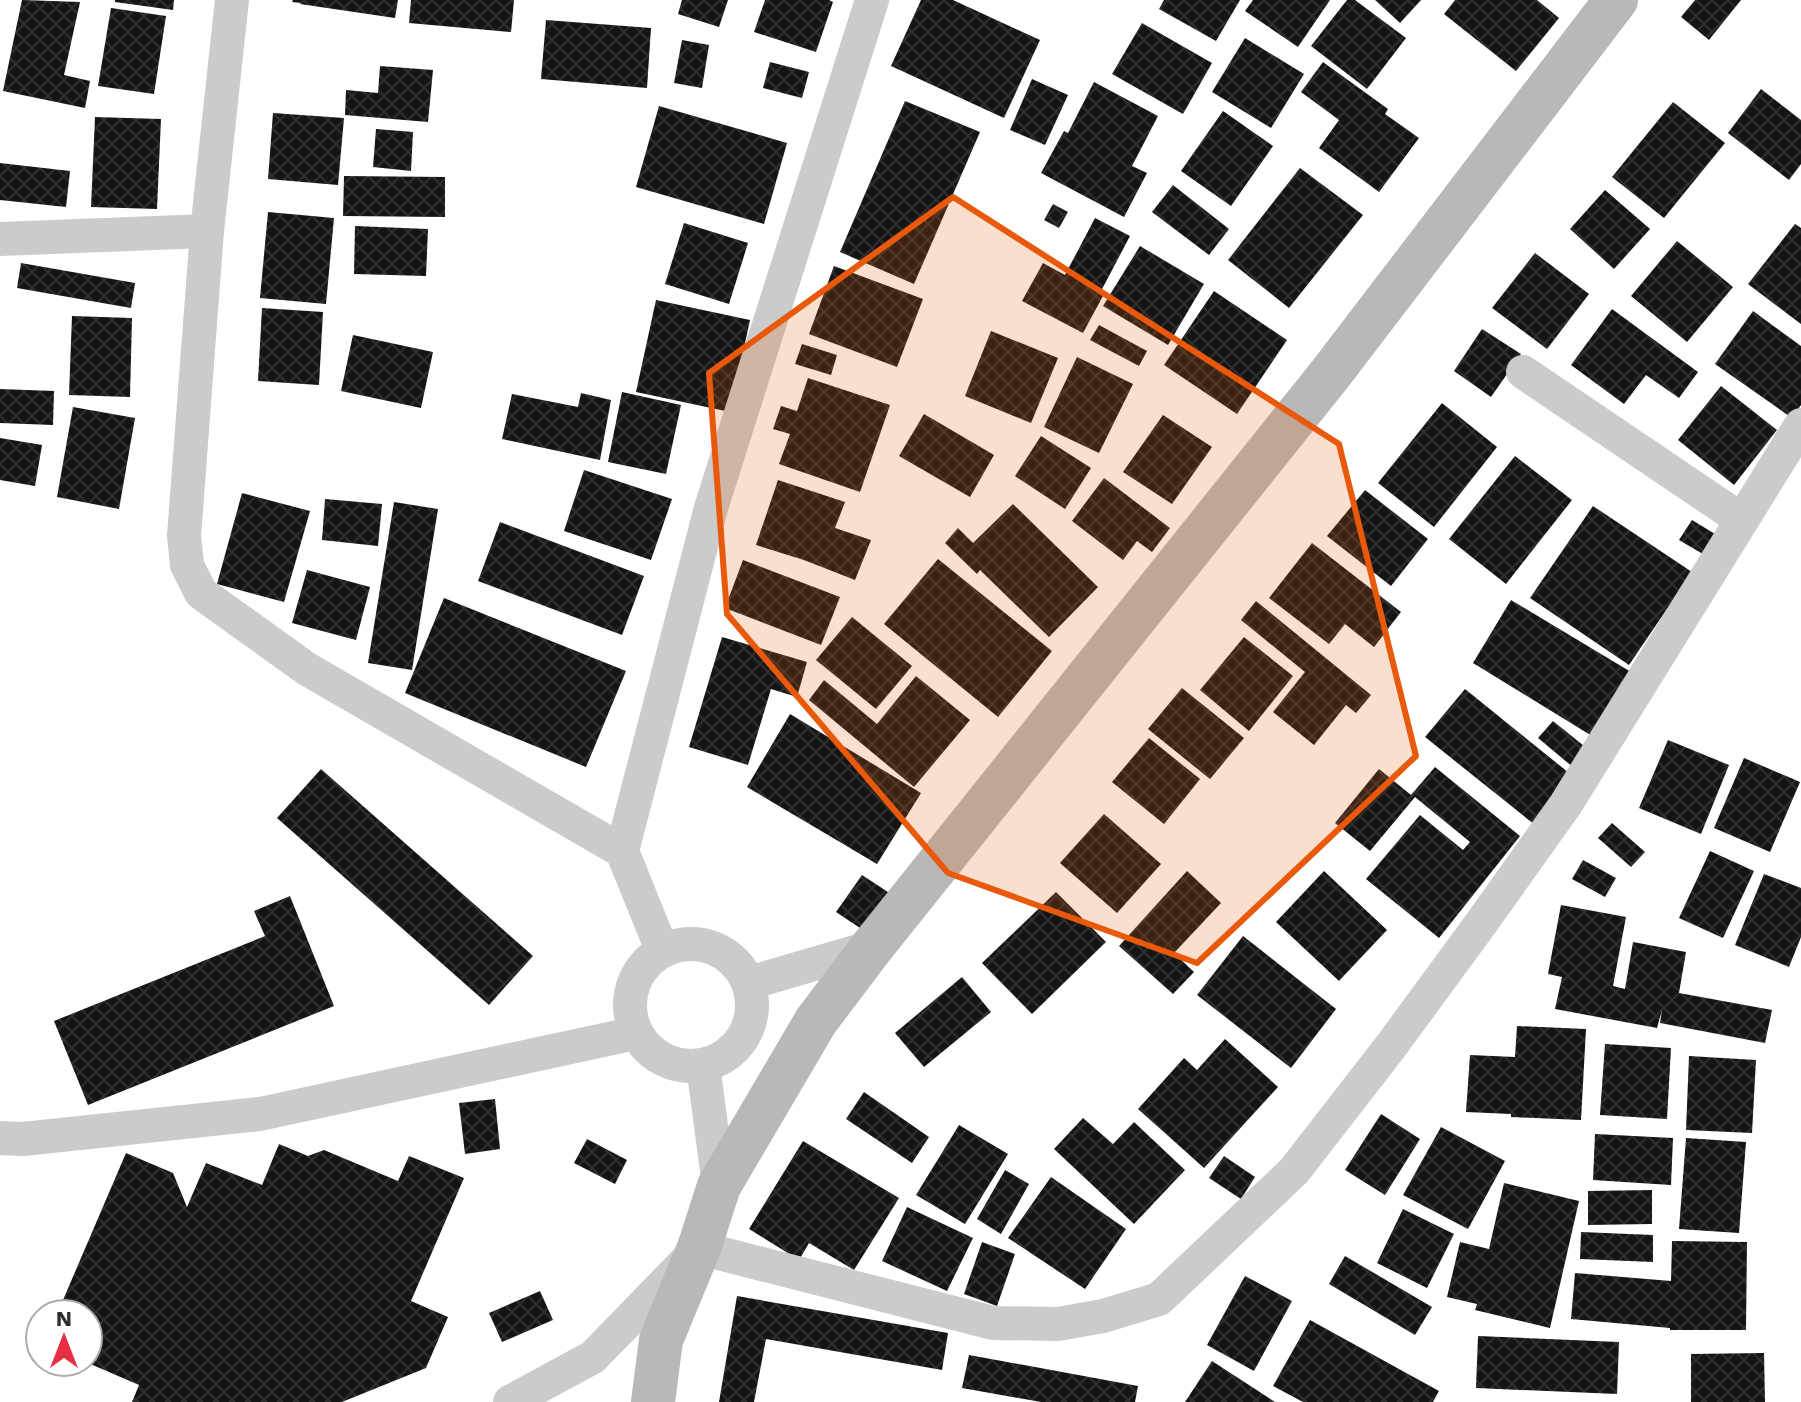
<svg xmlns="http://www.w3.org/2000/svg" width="1801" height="1402" viewBox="0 0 1801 1402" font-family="'Work Sans',sans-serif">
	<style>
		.building { fill: url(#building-cross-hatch) }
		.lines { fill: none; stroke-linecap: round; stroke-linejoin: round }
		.street { stroke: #cbcbcb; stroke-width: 34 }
		.secondary { stroke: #b8b8b8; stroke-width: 44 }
		.marked { fill: #e8590c; fill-opacity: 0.2; stroke: #e8590c; stroke-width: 6; stroke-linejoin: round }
	</style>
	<defs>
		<pattern id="building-cross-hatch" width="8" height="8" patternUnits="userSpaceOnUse" patternTransform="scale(2)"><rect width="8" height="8" fill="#151515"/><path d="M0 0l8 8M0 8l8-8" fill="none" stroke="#2f2f2f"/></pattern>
	</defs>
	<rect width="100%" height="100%" fill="#fff"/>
	<!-- building -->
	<g class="building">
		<polygon points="22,0 80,2 64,75 90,81 85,108 3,91"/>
		<polygon points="115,0 174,0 173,10 115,2"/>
		<polygon points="293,0 398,0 395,18 300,4 301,3 292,2"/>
		<polygon points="411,0 514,0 511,32 409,23"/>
		<polygon points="682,0 728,0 719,27 678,14"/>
		<polygon points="765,0 829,0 833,2 816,52 754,32"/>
		<polygon points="921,0 953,0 1040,40 1004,118 891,66"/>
		<polygon points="1164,0 1240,0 1216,41 1159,9"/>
		<polygon points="1253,0 1330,0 1298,47 1245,11"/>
		<polygon points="1347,0 1355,0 1406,38 1367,89 1311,46"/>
		<polygon points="1375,0 1421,0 1400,23"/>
		<polygon points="1455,0 1537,0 1559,18 1516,71 1444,14"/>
		<polygon points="1695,0 1741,0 1709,40 1681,17"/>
		<polygon points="111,8 166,16 154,94 98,86"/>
		<polygon points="546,20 651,28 647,88 541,79"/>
		<polygon points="1142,23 1212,63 1183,114 1112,74"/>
		<polygon points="1245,38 1304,74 1271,128 1212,92"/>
		<polygon points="682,40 709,45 702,88 674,83"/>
		<polygon points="770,62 809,72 802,98 763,88"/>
		<polygon points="1323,62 1388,109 1385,114 1419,138 1379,192 1319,148 1339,120 1301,92"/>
		<polygon points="380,66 433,70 428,122 345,115 346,90 378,93"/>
		<polygon points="1032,79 1068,95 1045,145 1010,130"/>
		<polygon points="1094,82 1158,116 1132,166 1147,173 1124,217 1041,173 1064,131 1068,133"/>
		<polygon points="1761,89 1801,120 1801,164 1789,180 1728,133"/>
		<polygon points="905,101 980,132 914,284 840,252"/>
		<polygon points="1673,102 1725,143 1664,218 1612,177"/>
		<polygon points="659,106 787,143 764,224 636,187"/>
		<polygon points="1223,111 1273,146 1231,206 1181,171"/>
		<polygon points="273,113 344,118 338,185 268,179"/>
		<polygon points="95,117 161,119 157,209 91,207"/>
		<polygon points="376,129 413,132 411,171 373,167"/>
		<polygon points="0,163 70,171 66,207 0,200"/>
		<polygon points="1300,168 1363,215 1289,308 1228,260"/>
		<polygon points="344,176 445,177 445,217 343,216"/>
		<polygon points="1173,185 1229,229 1209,255 1152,212"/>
		<polygon points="1605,190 1650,229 1614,269 1570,229"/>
		<polygon points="1053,204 1068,212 1059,228 1044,220"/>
		<polygon points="268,212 334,218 326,304 260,298"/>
		<polygon points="1095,218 1130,236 1100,293 1104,294 1083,333 1022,301 1043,263 1065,275"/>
		<polygon points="684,223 748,243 729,304 665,284"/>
		<polygon points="1795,224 1801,228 1801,324 1748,284"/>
		<polygon points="355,226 428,229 426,276 354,274"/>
		<polygon points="1677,241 1733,287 1687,342 1631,296"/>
		<polygon points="1140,246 1204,284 1168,345 1103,306"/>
		<polygon points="1535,253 1589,294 1547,349 1492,308"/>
		<polygon points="21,263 135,283 131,308 17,288"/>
		<polygon points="834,266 923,299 897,367 809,334"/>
		<polygon points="1214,291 1287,340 1237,414 1164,365"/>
		<polygon points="656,300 750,320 730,412 636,392"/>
		<polygon points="262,308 323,312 319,385 258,381"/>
		<polygon points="1612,309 1698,372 1679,398 1646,375 1624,404 1571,365"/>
		<polygon points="1753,311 1801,346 1801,405 1792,418 1715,364"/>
		<polygon points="72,316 132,318 130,397 69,395"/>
		<polygon points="1099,325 1147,351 1139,366 1090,340"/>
		<polygon points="1482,329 1521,354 1491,397 1454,371"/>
		<polygon points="991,331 1058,358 1031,423 965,396"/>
		<polygon points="353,335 433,352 421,408 341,391"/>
		<polygon points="802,344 837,355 831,375 795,364"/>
		<polygon points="1077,357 1133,384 1099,453 1044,427"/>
		<polygon points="808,378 890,405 860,492 779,464 790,434 773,429 781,406 797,411"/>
		<polygon points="1721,386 1777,430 1734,485 1678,440"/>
		<polygon points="0,389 54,391 53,425 0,423"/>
		<polygon points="622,392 681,405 666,474 608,462"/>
		<polygon points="581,393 611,400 600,460 502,439 512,394 578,407"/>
		<polygon points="1442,403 1497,447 1434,527 1378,483"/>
		<polygon points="73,407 135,418 119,509 57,497"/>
		<polygon points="924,414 994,455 970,497 899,456"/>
		<polygon points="1163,415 1212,447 1172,504 1123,472"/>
		<polygon points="1041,436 1091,468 1065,509 1015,476"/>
		<polygon points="0,438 42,445 35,486 0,480"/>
		<polygon points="1515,456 1572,500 1506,584 1449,539"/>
		<polygon points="584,470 672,499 651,560 564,531"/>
		<polygon points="1104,478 1170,528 1152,552 1137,541 1123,560 1072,521"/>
		<polygon points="778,480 845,502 835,528 871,540 855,580 804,560 756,545"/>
		<polygon points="1365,490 1428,539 1391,586 1327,536"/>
		<polygon points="242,493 310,511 284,602 217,584"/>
		<polygon points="325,499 382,504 378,546 322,540"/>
		<polygon points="394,502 438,509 412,670 368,663"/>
		<polygon points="1013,504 1098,587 1049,637 980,570 977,574 945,543 958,528 973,543"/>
		<polygon points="1593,506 1692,572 1629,665 1530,598"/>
		<polygon points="1692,520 1720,537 1708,557 1679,540"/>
		<polygon points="500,522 644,576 622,635 478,581"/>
		<polygon points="1312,543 1401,612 1374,647 1345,624 1329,644 1269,598"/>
		<polygon points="938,559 1052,651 998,717 884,624"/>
		<polygon points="743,560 840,597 821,645 725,608"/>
		<polygon points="307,570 370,587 356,640 292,623"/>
		<polygon points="444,598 626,671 586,767 405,693"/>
		<polygon points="1511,600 1631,672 1592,736 1473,663"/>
		<polygon points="1256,601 1371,695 1356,713 1346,705 1314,745 1273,712 1305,672 1241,620"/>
		<polygon points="852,617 912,666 876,709 816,660"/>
		<polygon points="722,637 807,662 797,697 771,689 748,765 689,747"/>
		<polygon points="1244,637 1293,676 1249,731 1200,690"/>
		<polygon points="916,676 970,720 914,787 809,700 824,680 877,724"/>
		<polygon points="1182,688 1244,738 1210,779 1148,729"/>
		<polygon points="1465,689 1574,777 1535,825 1425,737"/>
		<polygon points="790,714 921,793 877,864 747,787"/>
		<polygon points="1553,721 1589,750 1574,768 1538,738"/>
		<polygon points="1149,738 1200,779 1164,824 1112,782"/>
		<polygon points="1668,740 1729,765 1701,834 1639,808"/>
		<polygon points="1744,758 1800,782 1770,852 1714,828"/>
		<polygon points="1435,767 1520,836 1439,938 1366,879 1420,815 1463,850 1470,842 1415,797 1370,851 1335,823 1379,769 1411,795"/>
		<polygon points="321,769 533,956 489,1005 277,818"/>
		<polygon points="1104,814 1161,864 1117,913 1060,863"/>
		<polygon points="1612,823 1645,852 1631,867 1598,838"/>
		<polygon points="1710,851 1754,871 1723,938 1679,918"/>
		<polygon points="1583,860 1616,878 1605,897 1572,879"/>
		<polygon points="1187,871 1221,903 1174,953 1194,972 1173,994 1119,946"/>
		<polygon points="1324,871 1387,930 1339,981 1276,922"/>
		<polygon points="1764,874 1801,888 1801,937 1789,967 1735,945"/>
		<polygon points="862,875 894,896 869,934 836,912"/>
		<polygon points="1056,892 1106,942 1032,1014 982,963"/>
		<polygon points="290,896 334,1006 88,1105 54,1021 265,936 254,911"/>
		<polygon points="1561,905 1626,917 1613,986 1625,989 1633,942 1686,952 1679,993 1772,1010 1765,1043 1660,1023 1662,1010 1657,1028 1555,1009 1562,977 1548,974"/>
		<polygon points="1243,936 1336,1009 1291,1068 1197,995"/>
		<polygon points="962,977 991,1012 924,1067 895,1033"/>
		<polygon points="1517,1026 1586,1029 1581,1120 1511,1117 1511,1114 1466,1112 1470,1055 1515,1057"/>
		<polygon points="1225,1039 1278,1087 1204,1168 1138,1109 1184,1058 1197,1070"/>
		<polygon points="1605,1044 1671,1048 1667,1119 1600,1115"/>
		<polygon points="1689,1056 1756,1060 1752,1133 1686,1130"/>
		<polygon points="864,1092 929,1137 912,1163 846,1119"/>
		<polygon points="495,1099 500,1149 465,1154 459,1103"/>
		<polygon points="1381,1114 1420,1139 1385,1195 1345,1170"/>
		<polygon points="1083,1118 1113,1144 1134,1122 1185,1170 1134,1224 1054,1149"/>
		<polygon points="959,1125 1008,1154 965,1224 916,1195"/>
		<polygon points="1441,1127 1505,1161 1468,1229 1403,1195"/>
		<polygon points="1595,1134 1673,1138 1671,1185 1593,1180"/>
		<polygon points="1686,1138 1746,1142 1739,1233 1679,1229"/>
		<polygon points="587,1139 627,1160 615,1184 574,1163"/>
		<polygon points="803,1141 899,1198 854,1270 809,1243 799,1260 749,1229"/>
		<polygon points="279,1144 308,1156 324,1150 398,1181 409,1156 464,1178 411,1301 448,1317 426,1368 342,1402 132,1402 139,1385 88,1363 88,1314 57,1314 126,1153 173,1173 187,1207 206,1163 262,1185"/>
		<polygon points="1224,1156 1255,1177 1241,1199 1209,1178"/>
		<polygon points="1005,1170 1029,1184 1001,1234 977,1219"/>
		<polygon points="1051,1177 1126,1229 1085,1289 1008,1238"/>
		<polygon points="1504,1183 1579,1201 1550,1328 1475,1310 1477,1304 1447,1297 1460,1242 1489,1249"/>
		<polygon points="1652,1190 1652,1224 1588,1225 1588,1191"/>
		<polygon points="907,1207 973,1238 947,1291 882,1261"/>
		<polygon points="1403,1209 1454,1234 1427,1288 1377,1263"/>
		<polygon points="1581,1232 1653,1235 1653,1262 1580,1259"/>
		<polygon points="1672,1241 1747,1242 1746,1330 1670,1330 1670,1328 1571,1319 1575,1273 1671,1281"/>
		<polygon points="982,1242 1015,1254 997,1306 964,1294"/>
		<polygon points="1345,1256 1432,1307 1415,1335 1329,1284"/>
		<polygon points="1245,1276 1292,1301 1254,1371 1207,1345"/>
		<polygon points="540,1291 553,1320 502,1342 489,1313"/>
		<polygon points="737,1296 948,1333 942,1370 766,1339 754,1402 719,1402"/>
		<polygon points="1310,1320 1439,1391 1433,1402 1303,1402 1273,1386"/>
		<polygon points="1478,1336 1619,1342 1617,1394 1476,1388"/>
		<polygon points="1764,1353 1765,1402 1691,1402 1691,1354"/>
		<polygon points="969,1355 1138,1386 1135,1402 1041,1402 962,1388"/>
		<polygon points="1212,1361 1275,1402 1185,1402"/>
	</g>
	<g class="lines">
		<!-- street -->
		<g class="street">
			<polyline points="232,0 207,231 184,536 187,565 201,593 307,669 622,851"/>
			<polyline points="0,239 207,231"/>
			<polyline points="1523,372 1742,520"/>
			<circle cx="691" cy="1005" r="61"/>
			<polyline points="662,950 622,851 711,508 872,0"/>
			<polyline points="749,983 872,947"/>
			<polyline points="703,1065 719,1186"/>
			<polyline points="0,1138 23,1139 260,1114 636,1033"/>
			<polyline points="510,1402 593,1357 699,1248 993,1323 1058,1324 1103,1316 1159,1299 1294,1171 1391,1046 1482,922 1566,804 1801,425"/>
		</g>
		<!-- secondary -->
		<polyline class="secondary" points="653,1402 661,1340 699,1248 719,1186 816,1021 872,947 1331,373 1616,0"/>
	</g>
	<!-- marked area -->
	<path class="marked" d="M 953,197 L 1339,444 L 1416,756 L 1197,963 L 948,873 L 727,614 L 709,373 Z"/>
	<!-- north arrow -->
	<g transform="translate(64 1338)"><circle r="38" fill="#ffffff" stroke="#ababab" stroke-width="2"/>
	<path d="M0-6L14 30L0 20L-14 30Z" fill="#e72f44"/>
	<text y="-12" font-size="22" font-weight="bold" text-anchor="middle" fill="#2e2e2e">N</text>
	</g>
</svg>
